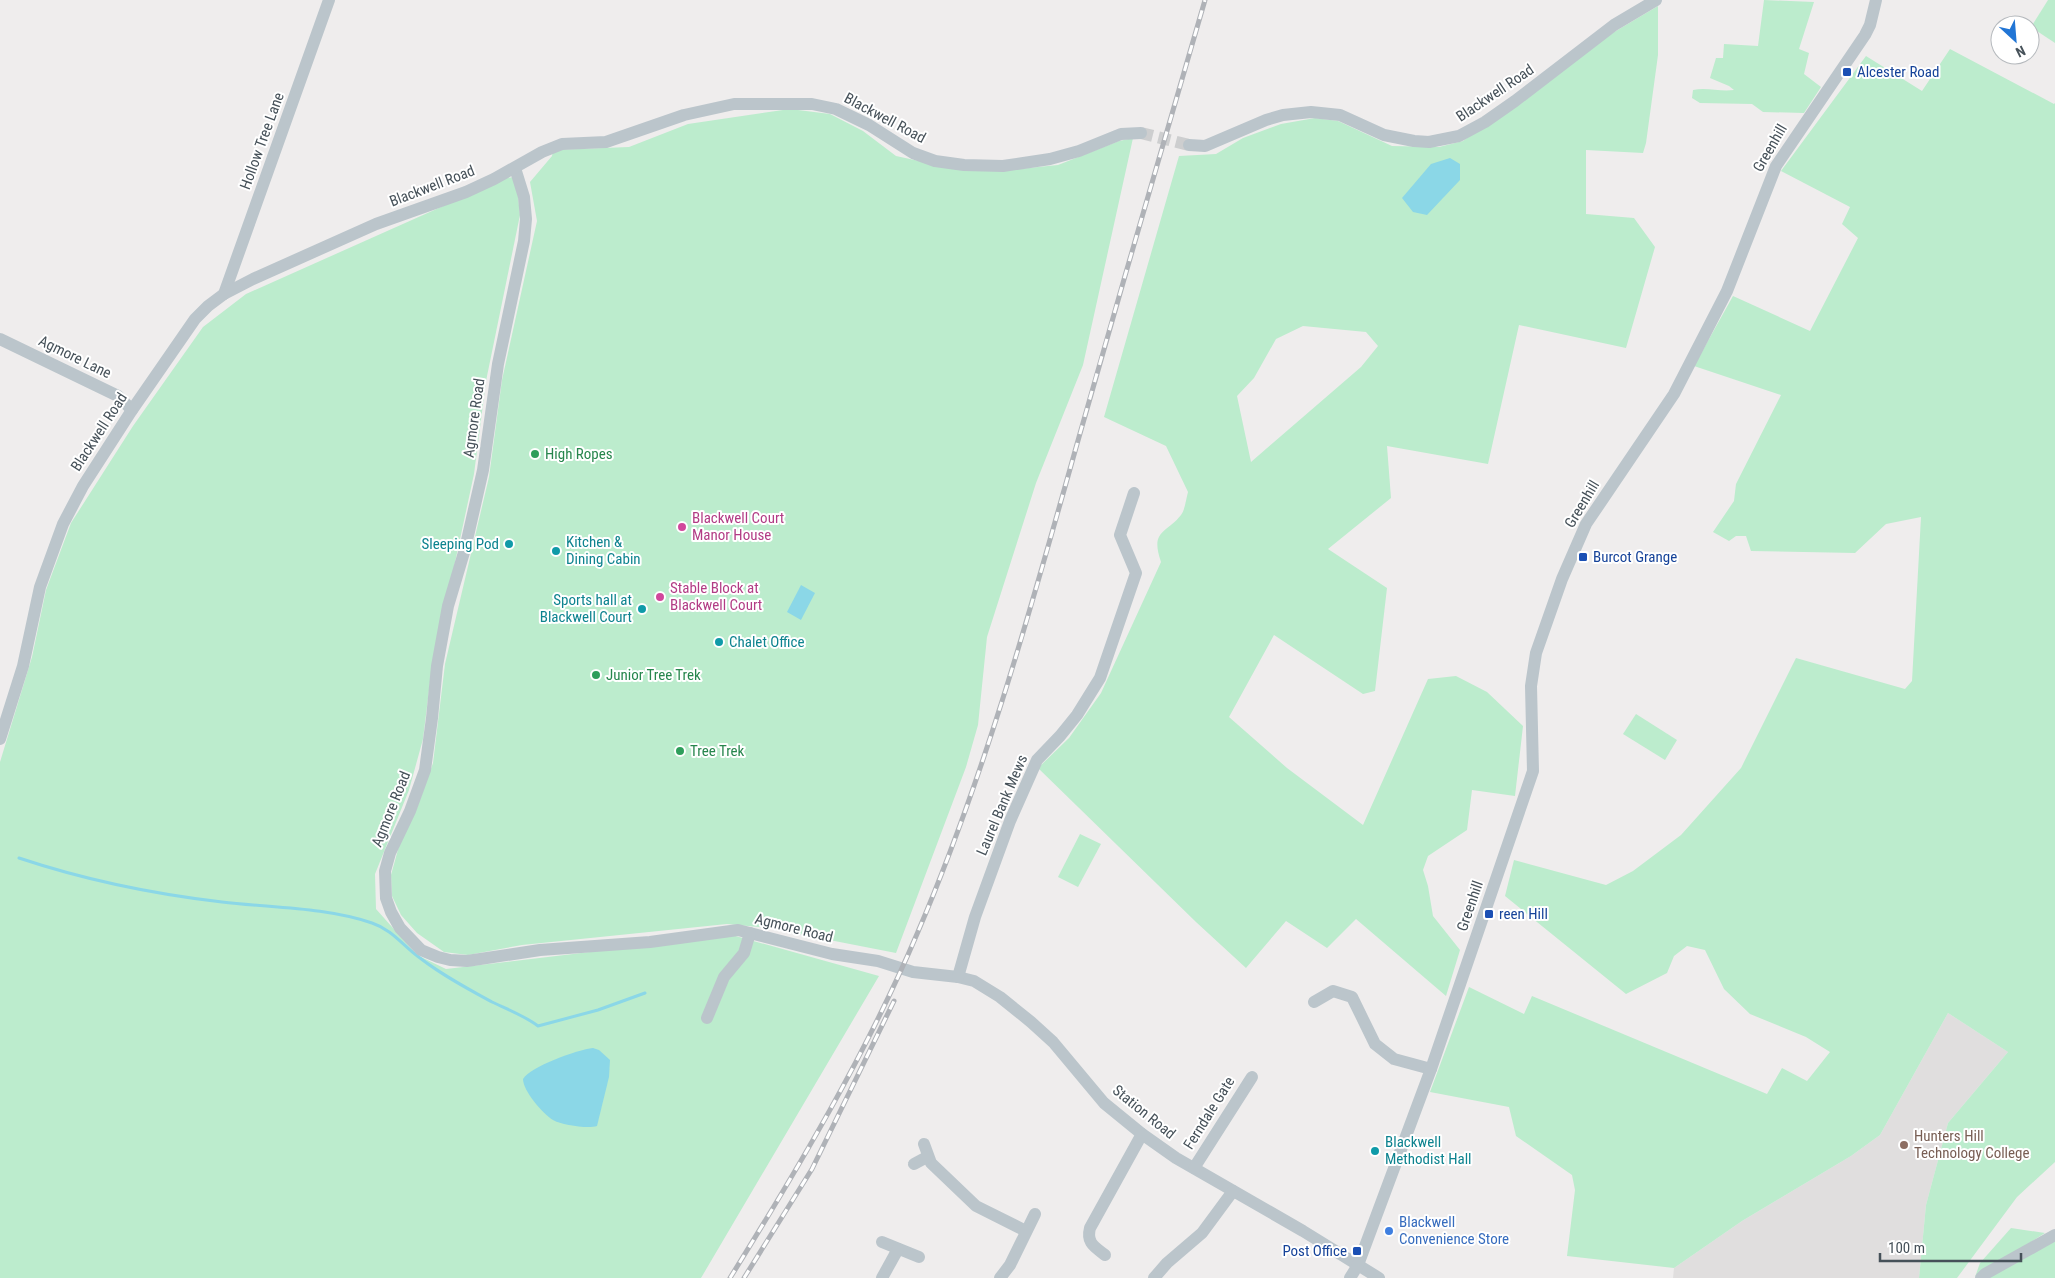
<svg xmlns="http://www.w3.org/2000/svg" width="2055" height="1278" viewBox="0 0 2055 1278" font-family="'Roboto Condensed',sans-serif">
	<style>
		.education { fill: #e0dede }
		.green { fill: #bceccd; fill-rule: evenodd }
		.water { fill: #8bd7e7 }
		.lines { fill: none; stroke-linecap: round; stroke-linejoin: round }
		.stream { stroke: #8bd7e7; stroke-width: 3 }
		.minor-tunnel { stroke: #cdcecf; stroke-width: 12; stroke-dasharray: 12 6; stroke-linecap: butt }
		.minor { stroke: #bbc5cb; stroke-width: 12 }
		.rail-casing { stroke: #afb2b7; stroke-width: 5 }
		.rail { stroke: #fff; stroke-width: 3; stroke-dasharray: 9; stroke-linecap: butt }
		.transit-dot { fill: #1a4fb4; stroke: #fff; stroke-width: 2 }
		.leisure-dot { fill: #2e9e5b; stroke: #fff; stroke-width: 2 }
		.hotel-dot { fill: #d1479c; stroke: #fff; stroke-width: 2 }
		.culture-dot { fill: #0f9aa8; stroke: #fff; stroke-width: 2 }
		.education-dot { fill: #8d6e63; stroke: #fff; stroke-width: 2 }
		.shop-dot { fill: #3f7fe0; stroke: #fff; stroke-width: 2 }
		.labels { text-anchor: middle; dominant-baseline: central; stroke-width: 4; stroke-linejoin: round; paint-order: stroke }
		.transit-label { font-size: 15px; fill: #164399; stroke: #fff; text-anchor: start }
		.street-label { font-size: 15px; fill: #465159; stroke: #fff }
		.leisure-label { font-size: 15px; fill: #27864d; stroke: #fff; text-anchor: start }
		.hotel-label { font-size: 15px; fill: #b23c85; stroke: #fff; text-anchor: start }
		.culture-label { font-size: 15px; fill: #0d838f; stroke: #fff; text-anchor: start }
		.education-label { font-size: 15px; fill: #785e54; stroke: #fff; text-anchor: start }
		.shop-label { font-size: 15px; fill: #366cbe; stroke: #fff; text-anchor: start }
	</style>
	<rect width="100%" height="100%" fill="#efeded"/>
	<!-- education -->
	<polygon class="education" points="1948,1013 2008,1052 1948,1123 1926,1205 1919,1278 1673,1278 1674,1268 1742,1221 1851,1156 1880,1135"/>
	<!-- green -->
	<g class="green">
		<path d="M 1764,0 L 1814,2 L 1799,49 L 1809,53 L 1804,74 L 1821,87 L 1804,113 L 1763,112 L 1752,104 L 1700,103 L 1692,98 L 1693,90 C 1707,87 1720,92 1734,90 L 1729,86 L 1710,78 L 1716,58 L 1723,58 L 1724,44 L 1758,46 Z"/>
		<polygon points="2048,0 2055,0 2055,43 2031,27"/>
		<path d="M 1658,6 L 1658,55 L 1646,143 L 1643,153 L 1586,150 L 1586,214 L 1634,218 L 1655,247 L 1626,348 L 1519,325 L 1488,464 L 1387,446 L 1391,498 L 1328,549 L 1387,588 L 1375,691 L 1363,694 L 1274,635 L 1229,717 L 1287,768 L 1363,825 L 1428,679 L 1456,676 L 1487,692 L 1523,726 L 1515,796 L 1472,790 L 1467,830 L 1428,856 L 1423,870 L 1428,886 L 1433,916 L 1460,950 L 1446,996 L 1356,919 L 1327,948 L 1286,921 L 1246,968 L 1196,922 L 1038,768 L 1069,738 L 1101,693 L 1161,562 C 1150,530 1166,534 1181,515 C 1185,510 1186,499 1188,492 L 1166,446 L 1104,417 L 1179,156 L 1216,154 L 1243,138 L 1281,124 L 1315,118 L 1338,121 L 1392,146 L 1439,147 L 1463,141 L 1594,44 ZM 1303,326 L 1366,332 L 1378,346 L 1361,367 L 1251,462 L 1237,396 L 1254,378 L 1276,339 Z"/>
		<polygon points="1950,49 2054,104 2055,103 2055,1162 2017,1197 1957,1278 1919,1278 1926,1205 1948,1123 2008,1052 1948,1013 1880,1135 1851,1156 1742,1221 1674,1268 1567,1256 1575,1190 1572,1175 1516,1136 1509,1107 1430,1092 1469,987 1524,1014 1532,996 1767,1094 1782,1068 1807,1081 1830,1052 1806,1037 1750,1014 1724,989 1705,950 1687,946 1674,956 1667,973 1626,994 1505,896 1514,860 1606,885 1633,871 1681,835 1741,768 1796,658 1905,689 1912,681 1921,517 1886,524 1855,553 1751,551 1746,536 1736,536 1729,541 1713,532 1734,501 1736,484 1781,395 1694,366 1733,296 1810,331 1858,238 1842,224 1850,207 1781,171 1866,56 1922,91"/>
		<polygon points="790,109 830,114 863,131 896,156 947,167 998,171 1058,165 1119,141 1133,138 1083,365 1036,483 987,637 978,725 966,767 896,953 768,928 727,924 522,945 468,955 444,952 417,933 401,915 392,896 391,875 399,846 417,808 433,763 445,664 489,477 502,380 537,221 530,182 552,156 553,150 629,147 688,124"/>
		<polygon points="516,177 520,215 486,381 474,474 431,674 423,739 409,790 375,874 376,909 417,955 446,969 732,935 879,976 701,1278 0,1278 0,762 32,657 46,590 71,523 133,426 203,327 246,294 506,178"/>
		<polygon points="1636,714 1677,740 1665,760 1623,734"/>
		<polygon points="1080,834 1101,844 1078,887 1058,877"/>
		<polygon points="2011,1228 2045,1233 1975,1277 1980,1263"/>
		<polygon points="2055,1240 2055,1278 1985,1278"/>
	</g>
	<!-- water -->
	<g class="water">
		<polygon points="1450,158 1460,164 1460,180 1427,215 1413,212 1402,198 1431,164"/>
		<polygon points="801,585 815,593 801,620 787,612"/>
		<path d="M 593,1048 L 599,1050 L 610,1060 L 609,1077 L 597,1126 C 588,1129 562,1125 553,1120 C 543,1114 523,1091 523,1079 C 531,1066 577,1050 593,1048 Z"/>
	</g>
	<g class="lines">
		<!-- stream -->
		<path class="stream" d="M 19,858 C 85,880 153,894 222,902 C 272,908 324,907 372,923 C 393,930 403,946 420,958 C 442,975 468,989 492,1002 C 507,1009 525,1016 538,1026 L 598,1010 L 645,993"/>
		<!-- minor-tunnel -->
		<polyline class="minor-tunnel" points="1141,133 1189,145"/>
		<!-- minor -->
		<g class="minor">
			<polyline points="1189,145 1205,146 1266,120 1283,115 1311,112 1340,115 1384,135 1414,141 1429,142 1459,136 1485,122 1515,101 1614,25 1656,0"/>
			<polyline points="515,168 524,197 526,219 524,241 498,364 483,470 465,549 448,606 437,666 432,718 425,770 410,811 390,853 385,871 386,898 391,912 400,928 421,950 438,957 450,960 467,961 540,950 650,942 738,930 832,954 878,961 913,972 958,977 974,981 1000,997 1031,1022 1053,1042 1104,1103 1142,1134 1176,1158 1303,1231 1379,1278"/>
			<polyline points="224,294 329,0"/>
			<polyline points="0,339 118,396 132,410"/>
			<polyline points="0,739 23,666 40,587 63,524 83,486 132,410 195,319 208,306 224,294 253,279 376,224 466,192 494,179 542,152 562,144 606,142 684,115 734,104 812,104 836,109 869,125 913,153 935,161 964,165 1003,166 1050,159 1079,151 1121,134 1141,133"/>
			<polyline points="958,977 975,917 1010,821 1037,760 1060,736 1077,715 1100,678 1136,573 1120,535 1134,493"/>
			<polyline points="1314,1002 1333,991 1352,997 1375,1044 1394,1059 1431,1069"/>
			<polyline points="707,1018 724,977 744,953 750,933"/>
			<polyline points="924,1144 931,1163 976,1206 1026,1231"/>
			<polyline points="914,1164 927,1157"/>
			<polyline points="1194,1168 1252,1077"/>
			<polyline points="882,1242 919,1257"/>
			<path d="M 1105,1255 C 1095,1247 1086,1243 1090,1228 L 1142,1134"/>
			<polyline points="882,1278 898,1249"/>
			<polyline points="1000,1278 1010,1265 1035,1214"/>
			<polyline points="1154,1278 1167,1263 1202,1233 1233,1191"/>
			<polyline points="1350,1278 1358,1265 1431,1069 1533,771 1531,686 1536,653 1562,579 1586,524 1674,394 1727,291 1776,166 1865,35 1870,25 1876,0"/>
			<polyline points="1981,1278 1985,1274 2055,1235"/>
		</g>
		<!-- rail casing -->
		<g class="rail-casing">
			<g id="rail">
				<path d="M 730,1278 C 799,1167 866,1054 917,934 C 986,773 1032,604 1079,437 C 1120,291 1163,146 1205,0"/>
				<polyline points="744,1278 812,1169 894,1001"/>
			</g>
		</g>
		<!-- rail -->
		<use href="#rail" class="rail"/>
	</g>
	<!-- markers -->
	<g class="transit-dot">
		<rect x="1842" y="67" width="10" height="10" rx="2.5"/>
		<rect x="1578" y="552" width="10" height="10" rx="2.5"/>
		<rect x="1484" y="909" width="10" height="10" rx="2.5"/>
		<rect x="1352" y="1246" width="10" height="10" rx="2.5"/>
	</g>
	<g class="leisure-dot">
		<circle cx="535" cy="454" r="5"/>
		<circle cx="596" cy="675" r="5"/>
		<circle cx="680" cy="751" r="5"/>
	</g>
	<g class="hotel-dot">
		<circle cx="682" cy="527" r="5"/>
		<circle cx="660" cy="597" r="5"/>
	</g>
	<g class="culture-dot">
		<circle cx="509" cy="544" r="5"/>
		<circle cx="556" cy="551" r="5"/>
		<circle cx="642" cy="609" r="5"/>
		<circle cx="719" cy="642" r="5"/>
		<circle cx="1375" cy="1151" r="5"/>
	</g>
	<circle class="education-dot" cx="1904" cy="1145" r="5"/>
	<circle class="shop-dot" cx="1389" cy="1231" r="5"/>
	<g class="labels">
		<!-- transit labels -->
		<g class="transit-label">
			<text x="1857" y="72">Alcester Road</text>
			<text x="1593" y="557">Burcot Grange</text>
			<text x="1499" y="914">reen Hill</text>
			<text x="1347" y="1251" text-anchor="end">Post Office</text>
		</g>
		<!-- street labels -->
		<g class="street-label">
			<text transform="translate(1495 93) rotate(-34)">Blackwell Road</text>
			<text transform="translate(885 118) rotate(28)">Blackwell Road</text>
			<text transform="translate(262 141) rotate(-70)">Hollow Tree Lane</text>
			<text transform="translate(1770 148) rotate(-60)">Greenhill</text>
			<text transform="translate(432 186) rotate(-21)">Blackwell Road</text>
			<text transform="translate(75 357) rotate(26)">Agmore Lane</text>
			<text transform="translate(474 418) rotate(-82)">Agmore Road</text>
			<text transform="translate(99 432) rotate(-57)">Blackwell Road</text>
			<text transform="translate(1582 504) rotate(-59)">Greenhill</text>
			<text transform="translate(1002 805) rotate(-67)">Laurel Bank Mews</text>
			<text transform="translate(391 809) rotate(-68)">Agmore Road</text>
			<text transform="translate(1470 906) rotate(-71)">Greenhill</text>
			<text transform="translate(794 928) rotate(14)">Agmore Road</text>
			<text transform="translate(1144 1112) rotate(39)">Station Road</text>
			<text transform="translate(1209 1113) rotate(-58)">Ferndale Gate</text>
		</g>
		<!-- leisure labels -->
		<g class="leisure-label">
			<text x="545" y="454">High Ropes</text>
			<text x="606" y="675">Junior Tree Trek</text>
			<text x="690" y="751">Tree Trek</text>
		</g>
		<!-- hotel labels -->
		<g class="hotel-label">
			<text x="692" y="518">Blackwell Court<tspan x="692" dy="17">Manor House</tspan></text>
			<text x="670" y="588">Stable Block at<tspan x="670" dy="17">Blackwell Court</tspan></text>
		</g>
		<!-- culture labels -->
		<g class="culture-label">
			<text x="566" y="542">Kitchen &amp;<tspan x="566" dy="17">Dining Cabin</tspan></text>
			<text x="499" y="544" text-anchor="end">Sleeping Pod</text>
			<text x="632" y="600" text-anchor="end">Sports hall at<tspan x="632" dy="17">Blackwell Court</tspan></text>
			<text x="729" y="642">Chalet Office</text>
			<text x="1385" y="1142">Blackwell<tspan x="1385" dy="17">Methodist Hall</tspan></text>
		</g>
		<!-- education labels -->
		<g class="education-label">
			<text x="1914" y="1136">Hunters Hill<tspan x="1914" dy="17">Technology College</tspan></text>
		</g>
		<!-- shop labels -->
		<g class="shop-label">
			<text x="1399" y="1222">Blackwell<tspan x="1399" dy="17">Convenience Store</tspan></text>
		</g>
	</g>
	<!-- north arrow -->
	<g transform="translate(2015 40) rotate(154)"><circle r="24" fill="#ffffff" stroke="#b5b9bd"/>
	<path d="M0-4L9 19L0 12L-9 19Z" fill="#2175d5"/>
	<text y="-8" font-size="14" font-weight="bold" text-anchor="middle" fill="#465159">N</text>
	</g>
	<!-- scale -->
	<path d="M1880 1253v8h141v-8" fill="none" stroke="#465159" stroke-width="2.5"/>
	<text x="1888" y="1253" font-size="15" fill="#465159" stroke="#ffffff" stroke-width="4" paint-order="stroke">100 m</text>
</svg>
